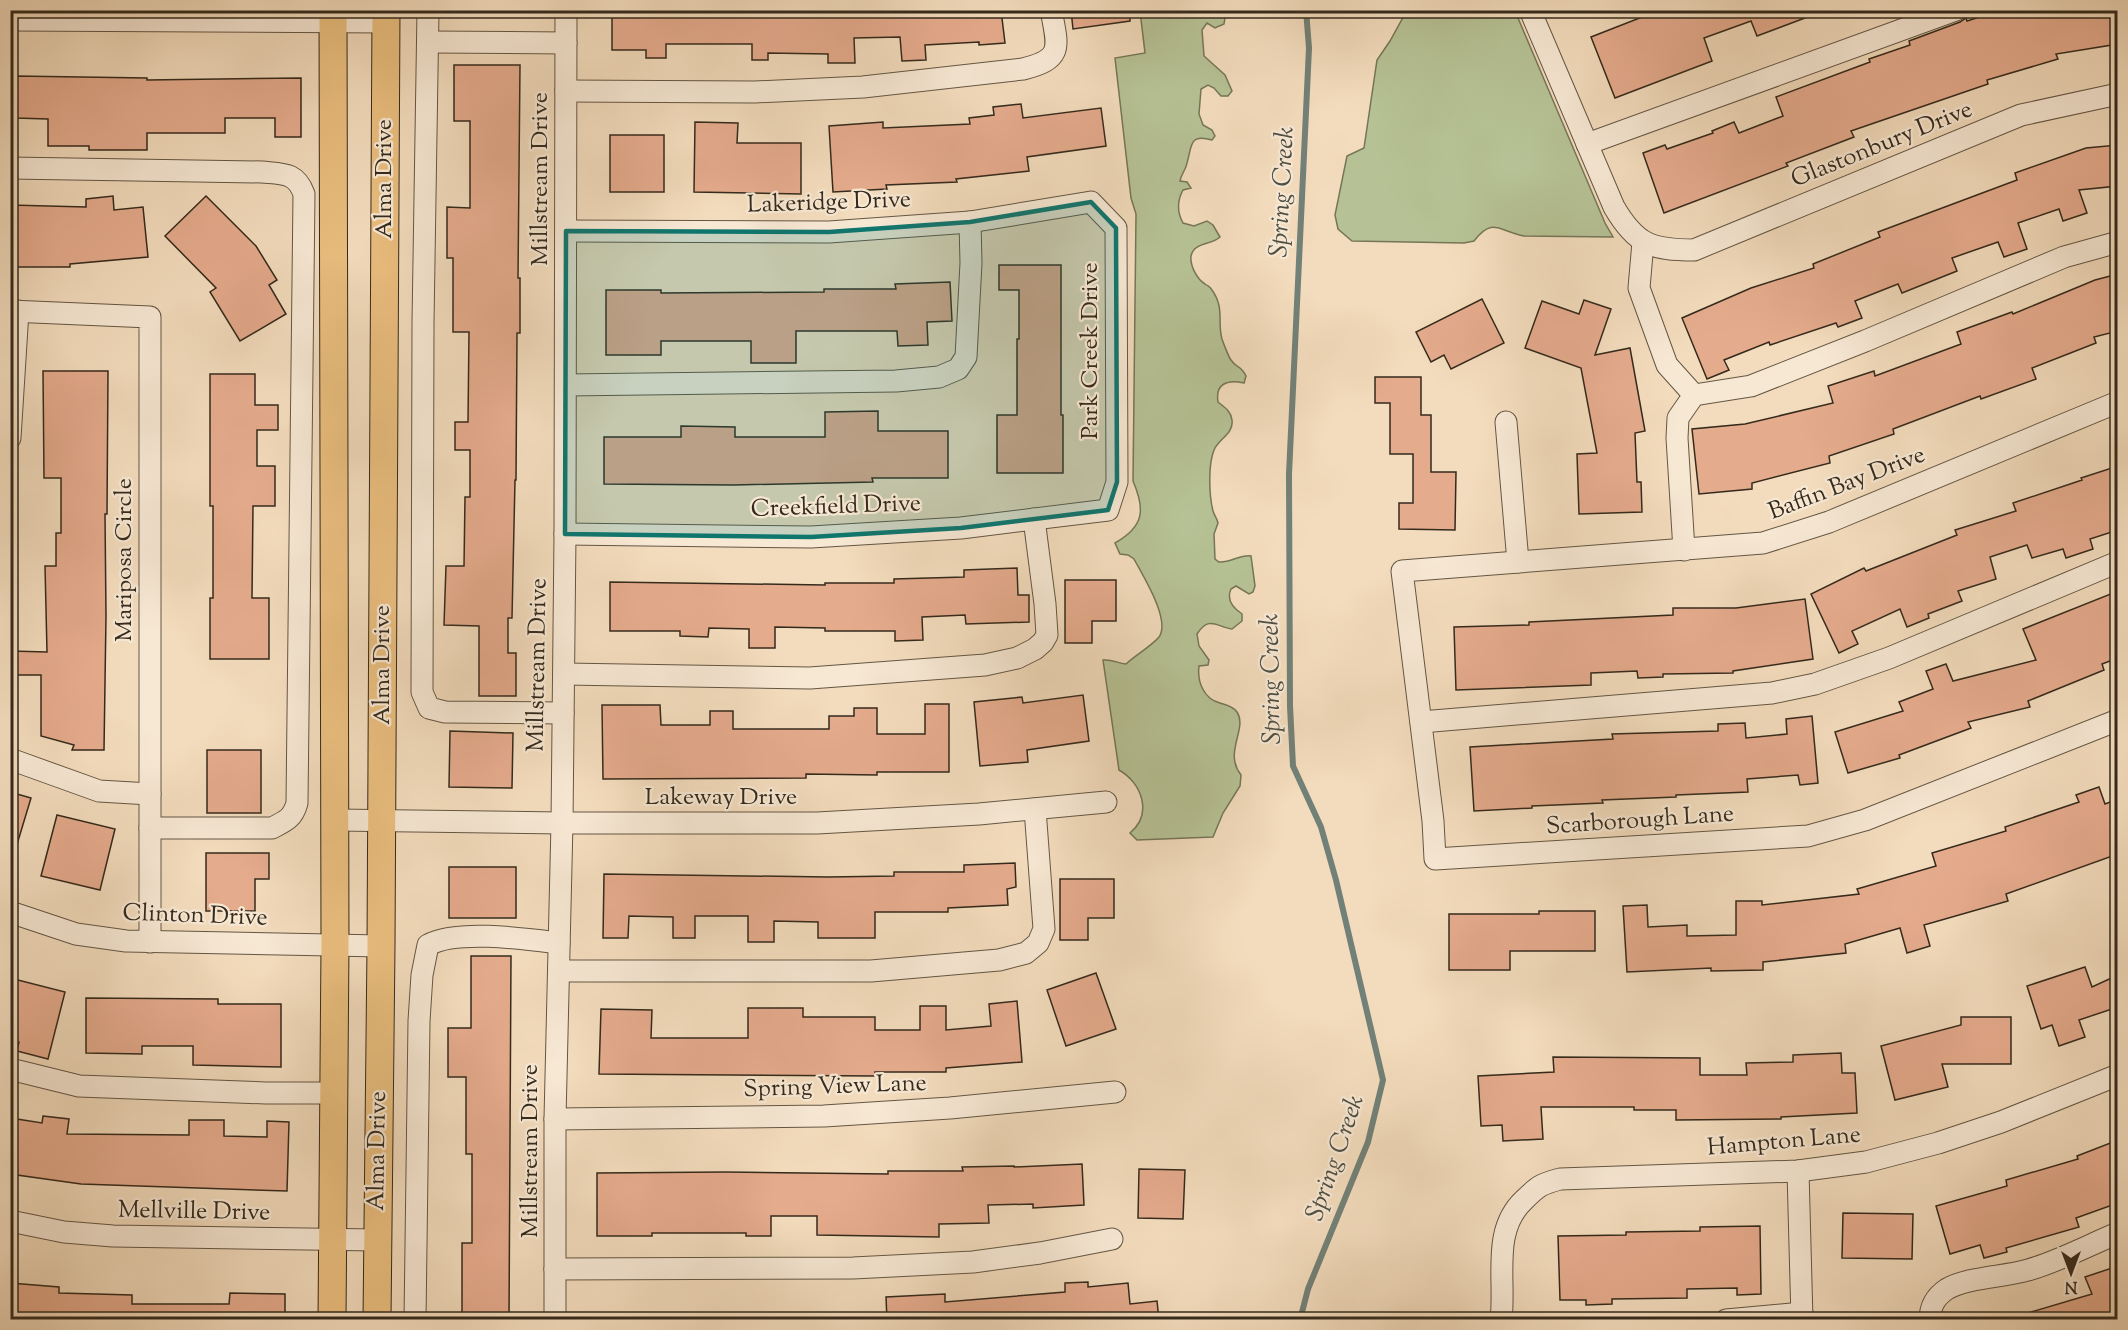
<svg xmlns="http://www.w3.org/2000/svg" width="2128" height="1330" viewBox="0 0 2128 1330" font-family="'Sorts Mill Goudy',serif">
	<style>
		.green { fill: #b6c295; stroke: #757658; stroke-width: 1.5 }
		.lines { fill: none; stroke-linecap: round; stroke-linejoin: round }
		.stream { stroke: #728178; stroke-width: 6 }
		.building { fill: #e5ab8d; stroke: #342a1c; stroke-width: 1.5 }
		.minor-casing { stroke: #645644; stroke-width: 23 }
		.major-casing { stroke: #342a1c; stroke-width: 29 }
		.minor { stroke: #f7e8d4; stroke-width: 21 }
		.major { stroke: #eabe7e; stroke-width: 27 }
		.marked { fill: #0f766e; fill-opacity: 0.2; stroke: #0f766e; stroke-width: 4.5; stroke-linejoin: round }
		.labels { text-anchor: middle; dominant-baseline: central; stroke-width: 4.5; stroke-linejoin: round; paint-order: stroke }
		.street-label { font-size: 24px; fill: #342a1c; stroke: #f7e8d4 }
		.water-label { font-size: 26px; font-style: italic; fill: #4e4e42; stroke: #f7e8d4 }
	</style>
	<rect width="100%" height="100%" fill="#f3dcbd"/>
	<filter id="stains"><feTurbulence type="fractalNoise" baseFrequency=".00333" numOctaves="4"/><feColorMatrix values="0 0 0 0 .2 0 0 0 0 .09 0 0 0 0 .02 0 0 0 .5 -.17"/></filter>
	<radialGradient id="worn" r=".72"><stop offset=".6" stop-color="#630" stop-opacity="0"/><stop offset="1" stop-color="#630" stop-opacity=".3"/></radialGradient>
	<!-- green -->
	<g class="green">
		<path d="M 1140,11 L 1226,11 L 1224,24 L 1215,28 L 1207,23 L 1202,30 L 1204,56 L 1225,75 L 1232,91 L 1228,96 L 1221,96 L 1214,88 L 1208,85 L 1201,89 L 1199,114 L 1203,125 L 1212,130 L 1215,136 L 1212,140 C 1189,133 1192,146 1187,163 C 1186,170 1181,174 1180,181 L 1187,182 L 1191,188 L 1183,190 C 1177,201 1177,212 1183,223 L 1194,226 L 1207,221 L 1213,225 L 1220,237 C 1212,245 1194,242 1191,256 C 1190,266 1197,279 1205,284 C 1209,287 1209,285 1212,290 C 1225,308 1217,322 1222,339 C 1223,342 1229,358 1231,360 C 1236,368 1241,365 1246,376 L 1244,383 C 1227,379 1215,384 1218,402 C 1224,407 1231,411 1232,420 C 1234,434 1218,439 1214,450 C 1208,465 1209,495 1213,511 C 1214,515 1217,518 1218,523 L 1214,534 L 1215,559 L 1219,562 C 1230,563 1241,554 1251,556 L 1255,586 L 1253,592 L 1249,594 L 1236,586 L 1231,589 C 1226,600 1233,608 1242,614 L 1242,621 L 1232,629 C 1217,627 1209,615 1197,634 L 1199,646 L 1209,660 L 1208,665 L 1199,666 C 1197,682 1204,699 1220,703 C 1226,705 1233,706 1237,712 C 1248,729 1223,752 1241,775 L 1240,786 L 1223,813 L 1213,837 L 1137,840 L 1130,833 C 1153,814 1142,783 1119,770 L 1103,660 C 1112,659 1117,663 1126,664 C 1134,656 1153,645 1159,637 C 1171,620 1143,576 1134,559 L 1128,555 L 1120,554 L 1115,543 C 1145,526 1145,509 1133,481 L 1136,214 L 1131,198 L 1115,58 L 1145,53 Z"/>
		<path d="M 1438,11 L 1457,15 L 1463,11 L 1515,11 L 1605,223 L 1613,237 L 1524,236 C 1500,232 1493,216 1474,241 L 1464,243 L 1352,241 L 1338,229 L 1335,215 L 1347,156 L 1364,148 L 1377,60 L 1390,41 L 1406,12 Z"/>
	</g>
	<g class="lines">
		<!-- stream -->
		<polyline class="stream" points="1300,1320 1308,1289 1368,1142 1383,1080 1336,880 1321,827 1293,766 1290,706 1289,474 1309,48 1306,10"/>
	</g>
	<!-- building -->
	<g class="building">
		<polygon points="612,10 1001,10 1005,43 979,45 979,42 925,45 926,60 902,61 900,37 854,38 855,63 828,63 828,54 768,53 768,60 752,60 752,44 666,44 666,58 646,58 646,50 612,50"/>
		<polygon points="1071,10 1130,10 1130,21 1073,29"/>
		<polygon points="1660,10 1821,10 1821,12 1757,36 1751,21 1704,38 1712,61 1615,98 1591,37"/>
		<polygon points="2001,10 2118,10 2118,44 2056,54 2058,59 1987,80 1988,84 1851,131 1854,137 1786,163 1788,166 1664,213 1643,153 1665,145 1667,149 1713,133 1712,131 1734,122 1739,133 1783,116 1776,97 1870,62 1869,59 1910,45 1909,41 1960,22 1966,18 1967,21"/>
		<polygon points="454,65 520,65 518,278 520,278 520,333 517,333 516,480 515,480 512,618 508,618 508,653 516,653 516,696 479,696 479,626 444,625 446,566 464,566 465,497 470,497 470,450 455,450 455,422 468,422 469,332 453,332 453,258 447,258 447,207 470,208 470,121 454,121"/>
		<polygon points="15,76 147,78 147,80 301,78 301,137 275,137 275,118 225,118 225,133 147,133 147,150 89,150 89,146 48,146 48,119 15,118"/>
		<polygon points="1021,104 1023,118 1101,108 1106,146 1027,157 1029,171 956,179 957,182 886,185 887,189 833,192 829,126 883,122 883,128 970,124 969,118 994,115 993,107"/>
		<polygon points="695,122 738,123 737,143 801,143 801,194 694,192"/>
		<rect x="610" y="135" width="54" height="57"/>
		<polygon points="2118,145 2118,186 2079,190 2087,213 2063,221 2059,209 2018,223 2027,249 2004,257 1998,242 1952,258 1957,271 1902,293 1898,284 1855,301 1862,318 1838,327 1836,323 1770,345 1769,342 1724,360 1729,370 1707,379 1682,318 1751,288 1814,268 1813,264 1880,237 1878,232 2017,180 2015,173 2086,148"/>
		<polygon points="113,196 114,210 143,207 148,257 70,264 70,267 10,267 10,205 86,207 86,199"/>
		<polygon points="206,196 256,246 277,280 269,285 286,314 240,341 210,292 216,288 165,236"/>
		<polygon points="999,265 1061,265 1061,415 1063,415 1063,473 997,473 997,415 1017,415 1017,339 1019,339 1019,290 999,290"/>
		<polygon points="2118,274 2118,331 2094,337 2096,343 2032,368 2036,379 1981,399 1980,396 1893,429 1894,434 1829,456 1830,463 1752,483 1752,489 1699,494 1692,429 1745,424 1833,403 1828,386 1874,371 1875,376 1961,344 1957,332 2012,312 2013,314 2095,280"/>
		<polygon points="950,282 952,321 927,322 928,345 898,346 897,331 796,331 796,363 751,363 751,341 661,341 661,355 606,355 606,290 661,290 661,293 824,292 824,289 896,289 895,284"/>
		<polygon points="1482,299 1504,343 1451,369 1444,355 1431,362 1416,332"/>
		<polygon points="1584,300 1611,309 1595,355 1630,348 1645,431 1635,433 1637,482 1641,482 1642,512 1579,514 1577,454 1597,453 1581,368 1525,348 1542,301 1579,314"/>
		<polygon points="43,371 108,371 107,514 105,514 106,616 104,750 72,750 74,745 41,736 41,675 10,675 10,651 47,652 45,566 56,566 56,533 61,533 61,478 44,478"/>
		<polygon points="210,374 255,374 255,405 278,405 278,430 257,430 257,466 275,466 275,506 253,506 252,598 269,598 269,659 210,659 210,598 213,598 213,506 210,506"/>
		<polygon points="1375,377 1421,377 1421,415 1431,415 1431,472 1456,472 1455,530 1399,529 1399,503 1413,503 1413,454 1390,454 1390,403 1375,403"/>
		<polygon points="878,411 878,431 948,431 948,478 872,478 873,482 734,485 604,484 604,437 681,437 681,426 735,427 735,437 825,437 825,412"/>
		<polygon points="2118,466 2118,530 2090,539 2093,549 2066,558 2063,549 2032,558 2027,545 1990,557 1996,579 1958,591 1962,601 1928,614 1929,618 1907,627 1900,609 1852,631 1858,644 1839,653 1811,594 1864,568 1866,571 1957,535 1955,530 2016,511 2013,503 2082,480 2081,478"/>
		<polygon points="1017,568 1018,595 1029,595 1029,622 966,624 965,615 922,617 923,640 895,641 895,631 825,631 825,628 775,627 775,648 749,648 749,629 709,628 708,637 680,636 680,631 610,631 610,582 825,585 825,583 894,583 894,579 964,577 964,570"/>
		<polygon points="1065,580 1116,580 1116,621 1092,621 1092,643 1065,643"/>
		<polygon points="2118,591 2118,658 2102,664 2104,670 2028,701 2030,707 1968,722 1971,728 1899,755 1900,758 1848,773 1835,732 1903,711 1899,702 1933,689 1926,671 1946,664 1953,681 2036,660 2023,629"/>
		<polygon points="1805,599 1813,659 1733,671 1733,673 1663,674 1663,677 1638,678 1637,671 1591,673 1591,685 1456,690 1454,627 1529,625 1529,622 1673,615 1673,608 1736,608"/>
		<polygon points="1083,695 1089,741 1027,750 1028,762 980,766 974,702 1022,697 1023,703"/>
		<polygon points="925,704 949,704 949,772 877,772 877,775 806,774 806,778 603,779 602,705 660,705 661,725 710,725 710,711 733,711 733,729 829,729 829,716 854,716 854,708 877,708 877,734 925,734"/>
		<polygon points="1812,716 1818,783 1800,785 1798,775 1747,779 1748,792 1676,795 1676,797 1602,800 1603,803 1532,806 1532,808 1474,811 1470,747 1613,739 1612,734 1718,731 1718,724 1745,723 1746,738 1787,734 1786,719"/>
		<polygon points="450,731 513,733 512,788 449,787"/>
		<rect x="207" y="750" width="54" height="63"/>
		<polygon points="2099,787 2105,804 2118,799 2118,854 2006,894 2008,901 1924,925 1930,946 1907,953 1900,928 1845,944 1846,953 1763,962 1763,970 1711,971 1711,968 1627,972 1623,906 1647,905 1648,927 1687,925 1687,936 1736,935 1736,901 1762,901 1762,905 1859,894 1857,889 1936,866 1932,853 2006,831 2005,827 2079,802 2076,795"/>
		<polygon points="10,792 31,798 15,851 10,851"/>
		<polygon points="57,815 115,829 100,890 41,876"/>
		<polygon points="206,853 269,853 269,879 255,879 255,911 206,911"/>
		<polygon points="1015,863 1016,887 1007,889 1008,905 948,908 948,912 875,912 875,938 818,938 818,922 774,921 774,942 748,942 748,916 695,916 695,938 673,938 673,917 629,916 628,938 603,938 604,874 828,877 894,876 894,872 964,872 964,865"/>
		<rect x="449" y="867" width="67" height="51"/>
		<polygon points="1060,879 1114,879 1114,918 1088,918 1088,940 1060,940"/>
		<polygon points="1539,911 1595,911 1595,951 1510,951 1510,970 1449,970 1449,914 1539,914"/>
		<polygon points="471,956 511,956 509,1320 462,1320 462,1243 472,1243 472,1154 466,1154 466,1077 448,1077 448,1028 471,1028"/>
		<polygon points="2085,967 2092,987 2118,975 2118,1007 2079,1020 2085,1037 2059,1046 2052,1025 2041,1029 2027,986"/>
		<polygon points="1096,973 1116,1029 1066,1046 1047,990"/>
		<polygon points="10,978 65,992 48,1059 17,1051 19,1042 10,1040"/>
		<polygon points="86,998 218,999 218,1004 281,1004 281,1067 193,1065 193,1046 142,1046 142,1054 86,1053"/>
		<polygon points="1017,1001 1022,1062 946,1068 946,1072 875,1072 875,1076 599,1074 601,1009 652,1010 651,1038 748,1038 748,1008 803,1008 803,1017 875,1017 875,1030 920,1030 920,1006 946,1006 946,1030 991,1026 989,1004"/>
		<polygon points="1961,1017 2011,1017 2011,1064 1942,1064 1948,1087 1895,1100 1881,1046 1961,1025"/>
		<polygon points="1841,1053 1842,1073 1855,1073 1857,1113 1781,1117 1781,1119 1676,1120 1676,1110 1634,1110 1634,1107 1541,1107 1543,1139 1503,1141 1502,1125 1481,1126 1478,1076 1554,1072 1553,1057 1700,1058 1700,1075 1747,1075 1746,1063 1793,1062 1793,1055"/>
		<polygon points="43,1116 69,1119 67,1134 189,1135 189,1120 224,1120 224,1136 267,1137 267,1121 289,1122 287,1191 81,1184 10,1174 10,1118 42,1123"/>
		<polygon points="2118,1140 2118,1203 2076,1218 2079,1227 2006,1248 2007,1252 1984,1258 1980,1245 1950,1254 1936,1206 2007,1186 2006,1180 2078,1159 2077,1156"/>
		<polygon points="1082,1164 1084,1205 1033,1208 1033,1204 988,1205 989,1223 939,1224 939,1237 817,1235 817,1216 771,1216 771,1236 746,1236 746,1233 652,1233 652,1236 597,1236 597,1173 726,1172 888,1174 888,1171 963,1171 962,1167 1014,1166 1014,1167"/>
		<polygon points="1139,1169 1185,1170 1183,1219 1138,1218"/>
		<polygon points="1843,1213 1913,1214 1912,1259 1842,1258"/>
		<polygon points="1760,1226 1761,1294 1737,1295 1737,1288 1687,1289 1687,1298 1612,1299 1612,1304 1586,1305 1586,1300 1560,1300 1558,1236 1626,1235 1626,1232 1700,1231 1700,1227"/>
		<polygon points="2118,1266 2118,1320 2021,1320 2021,1315 2092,1294 2085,1277"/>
		<polygon points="1088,1282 1088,1287 1128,1283 1130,1304 1157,1301 1159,1320 887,1320 886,1297 945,1294 945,1302 1065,1292 1065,1283"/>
		<polygon points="10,1283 59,1287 59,1293 132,1295 132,1304 229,1304 230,1293 285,1294 285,1320 10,1320"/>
	</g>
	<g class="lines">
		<!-- minor casing -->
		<g class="minor-casing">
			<g id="minor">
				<polyline points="428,10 423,323 422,692 429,708 445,712 563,713"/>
				<path d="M 1530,10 L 1614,207 C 1636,245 1652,250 1694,250 L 2021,115 L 2118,94"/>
				<polyline points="10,20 386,22"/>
				<polyline points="428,42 566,43"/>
				<path d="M 566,91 L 755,92 L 863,87 L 1023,69 C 1064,59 1058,47 1051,10"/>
				<polyline points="1587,144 1956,10"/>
				<path d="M 10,168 L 262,172 C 283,174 296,172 304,194 L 297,803 C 293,818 286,821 272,828 L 150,828"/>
				<polyline points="1643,242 1639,288 1667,365 1694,395 1678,418 1677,438 1684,550"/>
				<polyline points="10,311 150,317 150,942"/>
				<polyline points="566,385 896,381 939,377 958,369 966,357 971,263 970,222"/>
				<polyline points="1694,395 1751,386 1865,341 2064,257 2118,242"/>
				<polyline points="2118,402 1829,522 1763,543 1402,571 1433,821 1435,859 1808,836 1865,820 2118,720"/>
				<polyline points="1506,422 1518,562"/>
				<polyline points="10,438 18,311"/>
				<polyline points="565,534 811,537 961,528 1108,510 1117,482 1116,228 1091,202 970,222 829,232 566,231"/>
				<polyline points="564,674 810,678 985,665 1017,658 1035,649 1043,642 1047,635 1045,604 1034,519"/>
				<polyline points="1421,722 1772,693 1815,684 1889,658 2118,562"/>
				<polyline points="10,759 99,791 150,794"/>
				<polyline points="335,820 562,823 817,823 979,814 1106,802"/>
				<polyline points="10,912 76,934 126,941 381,946"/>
				<polyline points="559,971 871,971 999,960 1026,953 1038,943 1044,929 1035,809"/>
				<polyline points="10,1069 79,1086 266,1093 333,1093"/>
				<polyline points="555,1119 824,1116 950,1108 1115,1092"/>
				<polyline points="1798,1171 1802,1320"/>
				<polyline points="10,1221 64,1232 113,1236 377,1240"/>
				<polyline points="555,1269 853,1268 973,1262 1040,1253 1112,1239"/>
				<path d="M 415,1320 L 419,1021 L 422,975 L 428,945 C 457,929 527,939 559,943"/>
				<polyline points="555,1320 555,1119 562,823 565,534 566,10"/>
				<path d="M 1501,1320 C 1506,1279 1491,1231 1524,1200 C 1538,1186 1541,1184 1560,1179 L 1798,1171 L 1866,1162 L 1938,1143 L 2001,1122 L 2118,1075"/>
				<polyline points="1726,1320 1802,1313"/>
				<path d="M 1930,1320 C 1930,1306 1935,1297 1947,1289 C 1968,1277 2004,1277 2028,1270 C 2057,1262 2089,1245 2118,1233"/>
			</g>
		</g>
		<!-- major casing -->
		<g class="major-casing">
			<g id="major">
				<polyline points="332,1320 335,945 333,10"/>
				<polyline points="377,1320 381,946 386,10"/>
			</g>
		</g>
		<!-- minor -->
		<use href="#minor" class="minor"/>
		<!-- major -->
		<use href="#major" class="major"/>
	</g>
	<!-- marked area -->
	<path class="marked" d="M 1091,202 L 1116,228 L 1117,482 L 1108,510 L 961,528 L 811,537 L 565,534 L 566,231 L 829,232 L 970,222 Z"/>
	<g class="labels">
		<!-- street labels -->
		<g class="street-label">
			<text transform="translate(1882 145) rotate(-22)">Glastonbury Drive</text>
			<text transform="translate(385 179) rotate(-90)">Alma Drive</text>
			<text transform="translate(541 179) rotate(-90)">Millstream Drive</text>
			<text transform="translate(829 203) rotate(-2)">Lakeridge Drive</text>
			<text transform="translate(1091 351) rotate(-90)">Park Creek Drive</text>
			<text transform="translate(1847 484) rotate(-21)">Baffin Bay Drive</text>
			<text transform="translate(836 507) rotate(-2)">Creekfield Drive</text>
			<text transform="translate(125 560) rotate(-90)">Mariposa Circle</text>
			<text transform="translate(383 665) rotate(-90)">Alma Drive</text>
			<text transform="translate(538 665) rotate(-89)">Millstream Drive</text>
			<text x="721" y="798">Lakeway Drive</text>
			<text transform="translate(1640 821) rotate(-4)">Scarborough Lane</text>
			<text transform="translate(195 916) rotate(2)">Clinton Drive</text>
			<text transform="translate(835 1087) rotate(-2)">Spring View Lane</text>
			<text transform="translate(1784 1142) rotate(-5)">Hampton Lane</text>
			<text transform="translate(378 1151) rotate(-89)">Alma Drive</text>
			<text transform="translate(531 1151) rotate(-90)">Millstream Drive</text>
			<text transform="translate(194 1212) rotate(1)">Mellville Drive</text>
		</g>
		<!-- water labels -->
		<g class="water-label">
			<text transform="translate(1283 192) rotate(-87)">Spring Creek</text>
			<text transform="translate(1272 679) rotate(-91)">Spring Creek</text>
			<text transform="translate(1336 1158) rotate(-71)">Spring Creek</text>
		</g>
	</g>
	<!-- margin -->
	<rect width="2128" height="1330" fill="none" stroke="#f3dcbd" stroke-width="36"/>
	<rect x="12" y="12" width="2104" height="1306" fill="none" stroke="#342a1c" stroke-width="3"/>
	<rect x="18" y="18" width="2092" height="1294" fill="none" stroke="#342a1c" stroke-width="1.5"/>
	<!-- north arrow -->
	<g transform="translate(2071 1273) rotate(180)" stroke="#f7e8d4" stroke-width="4.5" paint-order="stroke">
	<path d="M0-4.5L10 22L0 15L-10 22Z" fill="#342a1c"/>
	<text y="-9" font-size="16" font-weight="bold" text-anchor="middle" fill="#342a1c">N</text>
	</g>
	<rect width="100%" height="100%" filter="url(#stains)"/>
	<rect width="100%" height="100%" fill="url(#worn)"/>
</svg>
